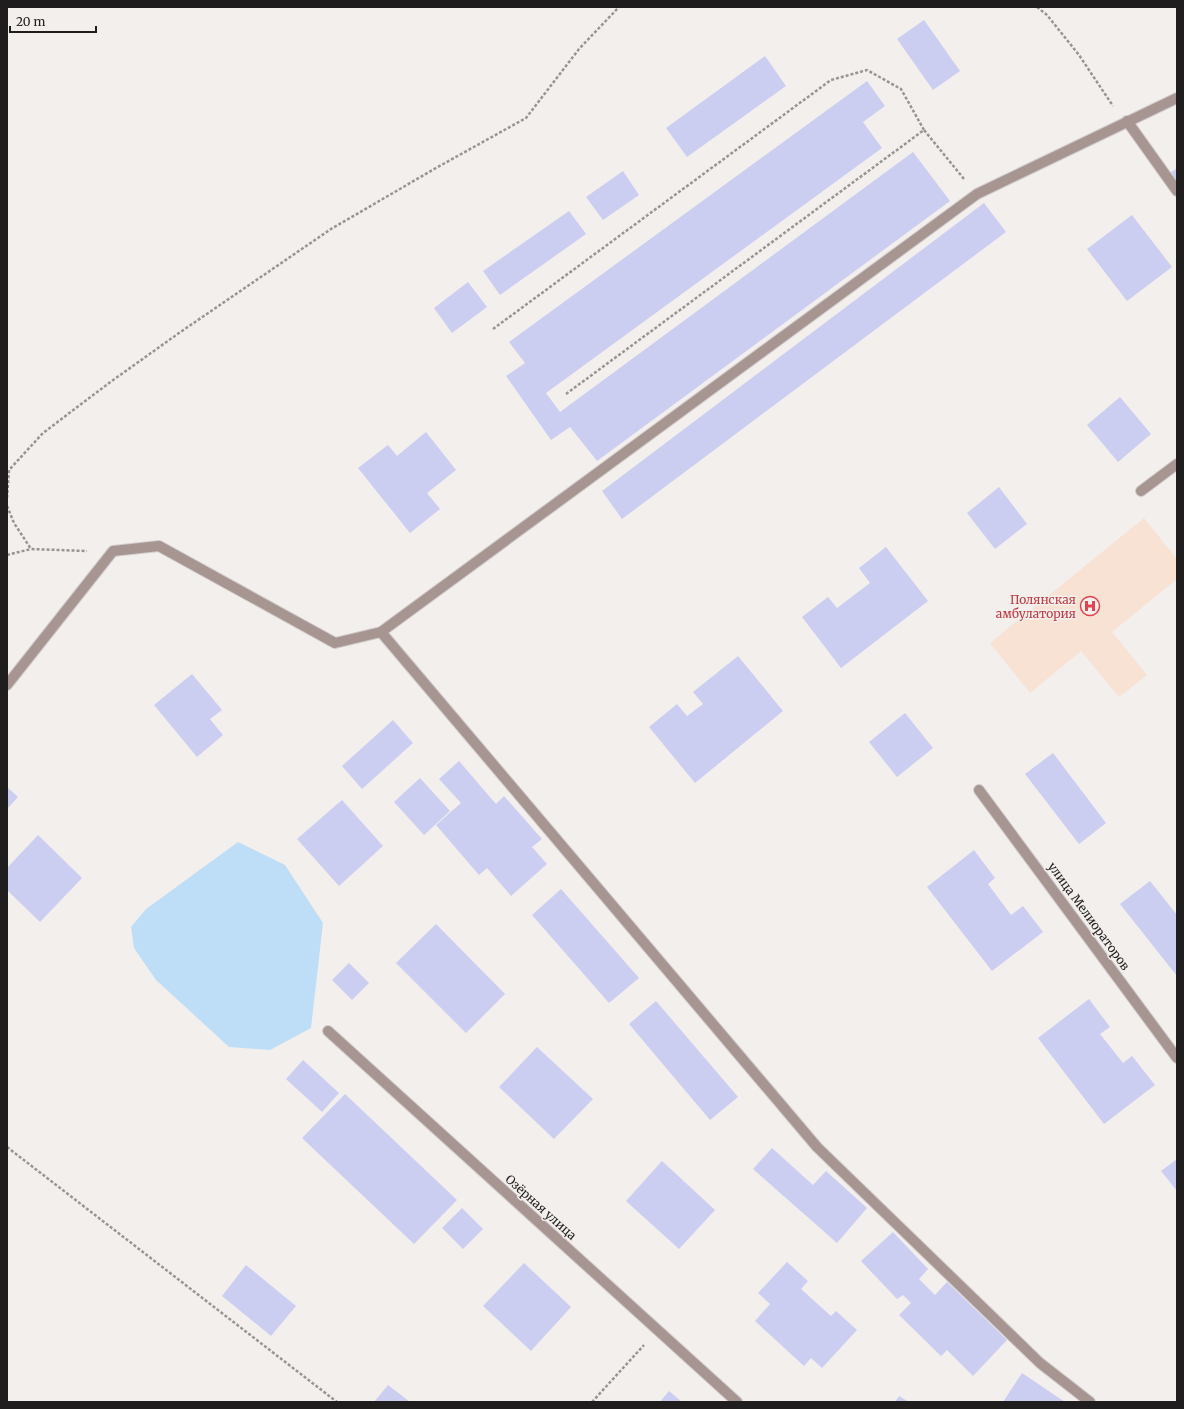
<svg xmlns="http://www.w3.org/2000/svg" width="1184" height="1409" viewBox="0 0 1184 1409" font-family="Merriweather,serif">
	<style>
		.medical { fill: #f7e2d4 }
		.water { fill: #bedef7 }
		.building { fill: #cbcef1 }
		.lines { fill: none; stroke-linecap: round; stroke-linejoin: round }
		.minor-casing { stroke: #d1cdcc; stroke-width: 12 }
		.path { stroke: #979493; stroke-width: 2.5; stroke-dasharray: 3 2; stroke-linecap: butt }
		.minor { stroke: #a79592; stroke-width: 10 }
		.labels { text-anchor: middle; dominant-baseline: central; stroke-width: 3; stroke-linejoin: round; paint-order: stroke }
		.health-label { font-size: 12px; fill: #be3a42; stroke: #f3efed; text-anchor: end }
		.street-label { font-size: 12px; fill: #1f1d1d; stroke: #f3efed }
	</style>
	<rect width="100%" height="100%" fill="#f3efed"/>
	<!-- medical -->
	<polygon class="medical" points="1144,518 1177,559 1177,579 1112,632 1147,675 1119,697 1081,651 1030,693 990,643"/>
	<!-- water -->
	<polygon class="water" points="238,842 285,865 323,923 311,1028 270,1050 229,1047 156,980 134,948 131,927 146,909"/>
	<!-- building -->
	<g class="building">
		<polygon points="924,20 960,71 933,90 897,39"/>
		<polygon points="765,56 786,86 687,157 666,128"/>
		<polygon points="867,81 885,106 863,122 882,148 546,393 560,412 913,152 950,201 597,461 570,427 551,440 506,376 525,363 509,342"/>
		<polygon points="1177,168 1177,182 1170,173"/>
		<polygon points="623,171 639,195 603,220 586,197"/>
		<polygon points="984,203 1006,232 622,519 602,491"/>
		<polygon points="569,211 586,234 500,295 483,271"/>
		<polygon points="1132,215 1172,267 1127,301 1087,249"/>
		<polygon points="468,282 487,307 452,333 434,308"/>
		<polygon points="1120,397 1151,434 1118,462 1087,425"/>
		<polygon points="426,432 456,470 427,493 440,509 410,533 358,468 388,445 397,456"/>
		<polygon points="999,487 1027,524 995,549 967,513"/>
		<polygon points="886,547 928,601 841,668 802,617 828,597 837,608 870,583 859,568"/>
		<polygon points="738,656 783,711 695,783 649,727 677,704 687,716 703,704 693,692"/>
		<polygon points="192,674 222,710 210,719 223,735 197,757 154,705"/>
		<polygon points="905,713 933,748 897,777 869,742"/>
		<polygon points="393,720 413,743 362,789 342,766"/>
		<polygon points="1053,753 1106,823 1079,844 1025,774"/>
		<polygon points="459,761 496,804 504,796 542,839 532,847 547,864 511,896 487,868 479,875 436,825 461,803 439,779"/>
		<polygon points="420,778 450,811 424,835 394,802"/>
		<polygon points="7,787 18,797 7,809"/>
		<polygon points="342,800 383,846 339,886 297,839"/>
		<polygon points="38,835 82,878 40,922 7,890 7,868"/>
		<polygon points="974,850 995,878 988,884 1011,915 1023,906 1043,932 992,971 927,887"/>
		<polygon points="1150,881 1177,915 1177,976 1120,904"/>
		<polygon points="561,889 639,978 609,1003 532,915"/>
		<polygon points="436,924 505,994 466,1033 396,963"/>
		<polygon points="349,963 369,983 352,1000 332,980"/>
		<polygon points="1089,999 1110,1027 1100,1034 1123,1063 1132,1056 1155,1085 1104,1124 1038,1038"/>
		<polygon points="656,1001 738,1097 710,1120 629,1024"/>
		<polygon points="537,1047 593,1099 554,1139 499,1087"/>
		<polygon points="303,1060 339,1093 322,1112 286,1079"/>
		<polygon points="345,1094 457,1200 414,1244 302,1138"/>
		<polygon points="772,1148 813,1185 826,1171 867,1208 837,1243 753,1169"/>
		<polygon points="1177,1159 1177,1191 1161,1171"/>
		<polygon points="662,1161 715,1210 679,1249 626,1201"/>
		<polygon points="462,1208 483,1229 463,1249 442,1228"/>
		<polygon points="893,1232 928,1269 919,1279 935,1295 947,1282 1007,1340 973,1376 947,1350 941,1356 899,1315 911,1303 903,1295 897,1299 861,1261"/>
		<polygon points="787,1262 808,1281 801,1289 831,1316 836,1311 857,1330 822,1368 811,1358 804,1366 755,1321 770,1304 758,1293"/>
		<polygon points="524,1263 571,1307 531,1351 483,1306"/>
		<polygon points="246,1265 296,1306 271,1336 222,1296"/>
		<polygon points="1022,1373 1065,1402 1003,1402"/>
		<polygon points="388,1385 410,1402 374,1402"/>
		<polygon points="669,1391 682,1402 660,1402"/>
		<polygon points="899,1396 909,1402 895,1402"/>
	</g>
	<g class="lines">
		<!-- minor casing -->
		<g class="minor-casing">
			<g id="minor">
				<polyline points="1127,121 1177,191"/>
				<polyline points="1141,491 1177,464"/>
				<polyline points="381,632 817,1147 1040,1363 1090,1402"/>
				<polyline points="7,685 113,551 159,546 335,643 381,632 977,194 1177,98"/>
				<polyline points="979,790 1177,1058"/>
				<polyline points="328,1031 737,1402"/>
			</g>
		</g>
		<!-- path -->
		<g class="path">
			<polyline points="1037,7 1047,15 1079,55 1113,106"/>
			<polyline points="493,329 831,80 867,70 901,89 924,130"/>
			<polyline points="566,394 924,130 964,179"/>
			<polyline points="7,498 9,470 43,433 109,383 179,333 331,229 436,168 526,118 579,49 619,7"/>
			<polyline points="7,506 14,523 31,549 87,551"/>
			<polyline points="7,555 31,549"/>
			<polyline points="7,1147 337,1402"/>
			<polyline points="592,1402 644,1345"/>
		</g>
		<!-- minor -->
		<use href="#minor" class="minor"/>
	</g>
	<!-- icons -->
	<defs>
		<g id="hospital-ring" transform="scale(1)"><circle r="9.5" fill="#f3efed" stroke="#e0444e" stroke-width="1.5"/><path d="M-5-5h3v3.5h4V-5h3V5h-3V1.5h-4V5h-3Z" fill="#e0444e"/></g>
	</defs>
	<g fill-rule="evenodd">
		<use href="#hospital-ring" x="1090" y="606"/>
	</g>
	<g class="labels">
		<!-- health labels -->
		<g class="health-label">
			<text x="1076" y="599">Полянская<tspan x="1076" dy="14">амбулатория</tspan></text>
		</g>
		<!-- street labels -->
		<g class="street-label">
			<text transform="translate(1089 916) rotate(54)">улица Мелиораторов</text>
			<text transform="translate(541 1207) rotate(42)">Озёрная улица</text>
		</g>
	</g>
	<!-- border -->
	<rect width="1184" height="1409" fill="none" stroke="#1f1d1d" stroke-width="16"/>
	<!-- scale -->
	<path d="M10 26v6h86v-6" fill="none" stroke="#1f1d1d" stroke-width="2"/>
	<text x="16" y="26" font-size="12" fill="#1f1d1d" stroke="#f3efed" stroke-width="3" paint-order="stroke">20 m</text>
</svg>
